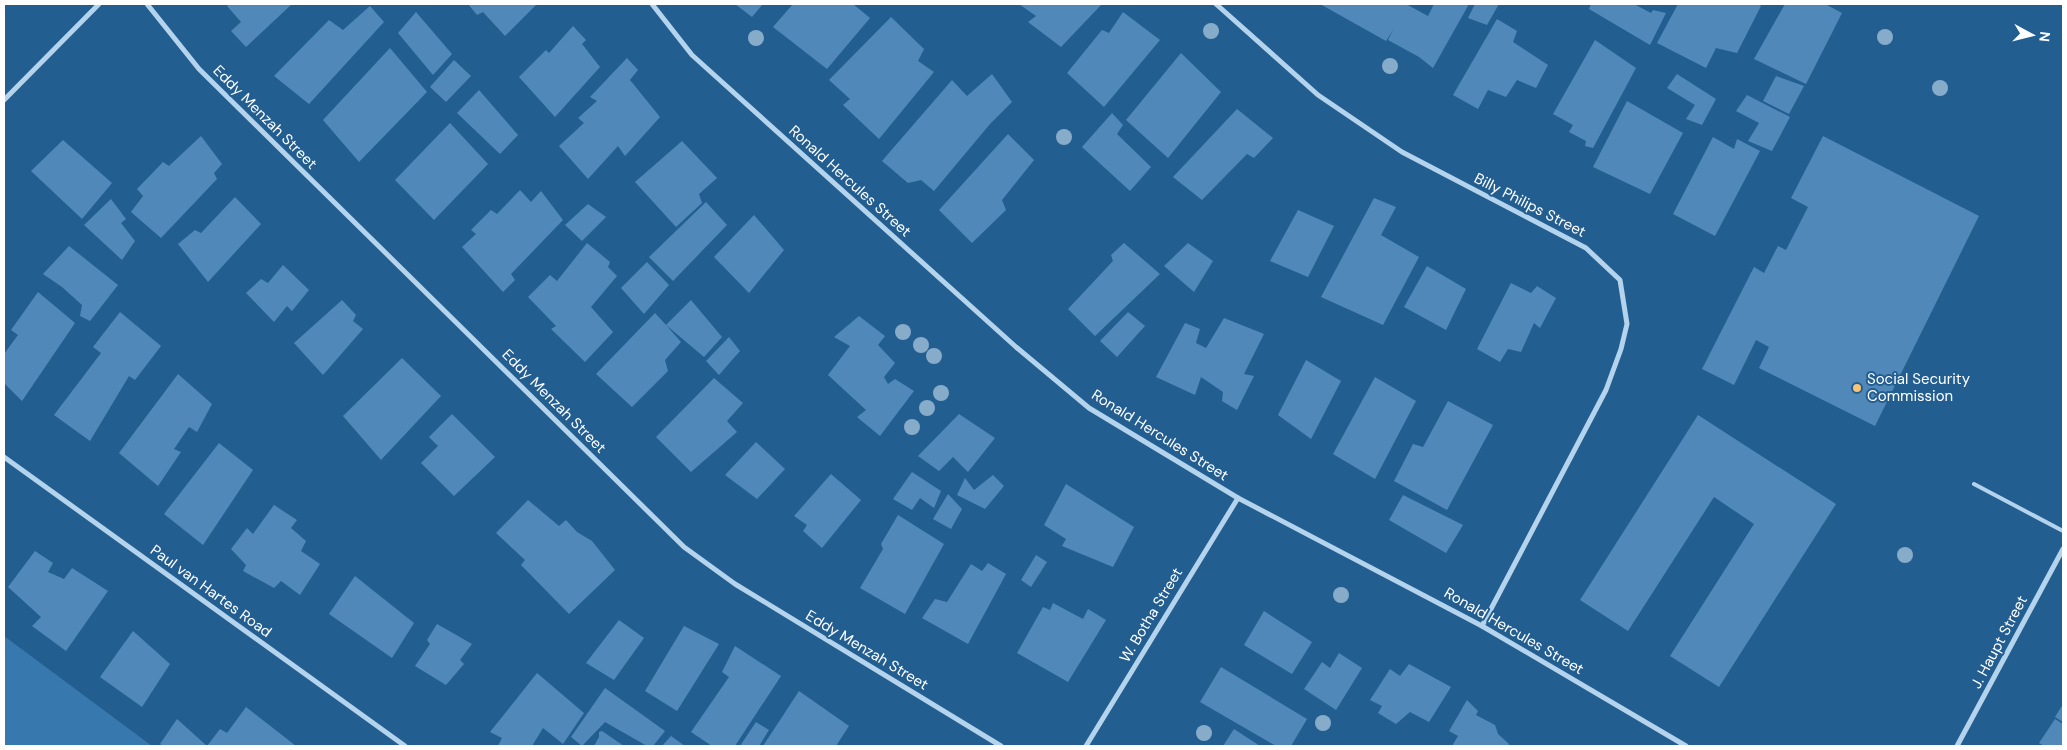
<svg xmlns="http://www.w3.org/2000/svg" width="2067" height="750" viewBox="0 0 2067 750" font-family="'DM Sans',sans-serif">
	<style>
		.green { fill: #3778ae }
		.building { fill: #5089b9 }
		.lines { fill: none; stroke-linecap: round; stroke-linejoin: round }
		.service { stroke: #b4d3ec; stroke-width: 4 }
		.minor { stroke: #b4d3ec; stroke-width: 5 }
		.tree { fill: #87acca }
		.poi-dot { fill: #f8c577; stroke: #235e91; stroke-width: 2 }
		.labels { text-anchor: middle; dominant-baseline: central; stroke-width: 4; stroke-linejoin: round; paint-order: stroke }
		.street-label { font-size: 15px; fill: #fff; stroke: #235e91 }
		.poi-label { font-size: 15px; fill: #fff; stroke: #235e91; text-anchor: start }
	</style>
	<rect width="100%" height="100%" fill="#235e91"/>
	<!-- green -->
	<polygon class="green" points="4,636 152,746 4,746"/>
	<!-- building -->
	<g class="building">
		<polygon points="230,4 292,4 246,47 231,31 241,22 227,6"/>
		<polygon points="468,4 537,4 505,36 483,12 477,15"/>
		<polygon points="735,4 763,4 752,17"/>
		<polygon points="793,4 853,4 870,18 827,69 773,27"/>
		<polygon points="1019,4 1102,4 1061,47 1028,22 1036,16"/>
		<polygon points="1320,4 1406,4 1428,16 1434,4 1469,4 1433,68 1419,57 1388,40 1393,30 1386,41"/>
		<polygon points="1475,4 1499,4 1487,25 1468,18"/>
		<polygon points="1591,4 1634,4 1651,13 1653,10 1666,13 1650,45 1589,9"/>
		<polygon points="1678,4 1758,4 1761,6 1737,53 1716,48 1706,68 1657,43"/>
		<polygon points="1785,4 1825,4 1842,13 1806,84 1754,59"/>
		<polygon points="370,6 384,22 309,104 274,76 329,20 343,30"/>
		<polygon points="416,12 452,54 433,75 398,33"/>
		<polygon points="1123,12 1160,40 1104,107 1067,73 1102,30 1109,33"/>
		<polygon points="891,17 924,49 918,61 934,72 879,139 843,105 850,99 829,80"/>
		<polygon points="1497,19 1517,31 1513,42 1548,65 1536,88 1517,80 1506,97 1488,90 1478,109 1453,95"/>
		<polygon points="573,26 586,40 582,44 600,67 555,117 519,77 546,50 549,53"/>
		<polygon points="1595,40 1636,68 1593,148 1585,146 1586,141 1569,132 1573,125 1553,114"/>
		<polygon points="390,48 427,92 359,162 323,120"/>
		<polygon points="1181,53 1221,92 1168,158 1126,120"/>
		<polygon points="627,58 638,70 630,80 660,117 625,156 618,146 588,179 559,146 584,123 578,118 597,101 590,97"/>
		<polygon points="454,60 471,76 446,102 430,87"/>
		<polygon points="992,74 1012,102 990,124 934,191 921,180 908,183 882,161 952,80 967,96"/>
		<polygon points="1677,74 1716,99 1702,125 1686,119 1695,105 1667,88"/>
		<polygon points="1776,76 1804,86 1789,114 1763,101"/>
		<polygon points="479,90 518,135 500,154 457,113"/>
		<polygon points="1747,95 1790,117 1772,151 1748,141 1759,123 1736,111"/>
		<polygon points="1627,101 1683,133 1650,194 1593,167"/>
		<polygon points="1237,109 1273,138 1254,158 1247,154 1202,200 1173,177"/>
		<polygon points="1112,113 1123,125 1117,134 1151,167 1130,191 1082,147"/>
		<polygon points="450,123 488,164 434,220 395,180"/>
		<polygon points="1008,134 1034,160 1002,200 1006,210 972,243 939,210"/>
		<polygon points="201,136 222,164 214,173 217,179 161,238 131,212 143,196 137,189 163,162 169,166"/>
		<polygon points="1823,136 1979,216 1875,426 1759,368 1769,347 1756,340 1734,385 1702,369 1754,267 1764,273 1778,246 1786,250 1808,207 1791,198"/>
		<polygon points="1713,137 1734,149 1737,139 1760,151 1715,236 1673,214"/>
		<polygon points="63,140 112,183 82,219 31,171"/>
		<polygon points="682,141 717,178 699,194 702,203 676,227 635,182"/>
		<polygon points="520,190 531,202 541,191 563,220 511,274 515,280 503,292 462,247 476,234 471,230 491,210 497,214"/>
		<polygon points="235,197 261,224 208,282 178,244 195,230 201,233"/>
		<polygon points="1374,198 1396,207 1381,235 1419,257 1383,325 1321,297"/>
		<polygon points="111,199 126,219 121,223 135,241 122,260 84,225"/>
		<polygon points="706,202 727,225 673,281 649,257"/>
		<polygon points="588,204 606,217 582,241 565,225"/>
		<polygon points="1298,210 1334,226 1308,277 1270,261"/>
		<polygon points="754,215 784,250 749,293 714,257"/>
		<polygon points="587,243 610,262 608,267 617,276 591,307 613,332 585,362 551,329 556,326 528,297 550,275 557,281"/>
		<polygon points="1124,243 1160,274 1095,336 1068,309 1113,261 1111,255"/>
		<polygon points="1188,243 1213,261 1194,292 1164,266"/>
		<polygon points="69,246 118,285 90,321 80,316 82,305 62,287 43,274"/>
		<polygon points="647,262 669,285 644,314 621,288"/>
		<polygon points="283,265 309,290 292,311 287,306 274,322 246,293 261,279 268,283"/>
		<polygon points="1427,266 1466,289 1446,330 1404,307"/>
		<polygon points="1511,283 1531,293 1537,286 1556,298 1540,328 1534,323 1521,352 1508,349 1500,362 1477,349"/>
		<polygon points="38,292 75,323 22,401 4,383 4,354 18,335 11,330"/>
		<polygon points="342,300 356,315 353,321 363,329 323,375 294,343"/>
		<polygon points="691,300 722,337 704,357 666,325 681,342 665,360 668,371 632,407 596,374 655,313 666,325"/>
		<polygon points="120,312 161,346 135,380 129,376 90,441 54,415 101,353 93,347"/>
		<polygon points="1128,312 1145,326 1117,357 1100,341"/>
		<polygon points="859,316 885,336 878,345 895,363 884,377 888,384 895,379 914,391 880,436 857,417 866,410 828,375 850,346 834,337"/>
		<polygon points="1224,318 1264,334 1244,374 1254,376 1237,410 1222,401 1223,392 1201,377 1195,395 1156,377 1185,323 1200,329 1196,343 1206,348"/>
		<polygon points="729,337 740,351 719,375 706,361"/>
		<polygon points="402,358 441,396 381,460 343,416"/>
		<polygon points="1306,360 1341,381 1311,439 1278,415"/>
		<polygon points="178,374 212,404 197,432 189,427 174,449 181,452 158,486 119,453"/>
		<polygon points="1375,377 1416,401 1375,479 1333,454"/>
		<polygon points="714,378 743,403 727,421 737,432 691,472 656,437"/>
		<polygon points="1448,401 1493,425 1447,510 1394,481 1413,444 1423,447"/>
		<polygon points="452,414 495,457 454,496 421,463 438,446 429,437"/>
		<polygon points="959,414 995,438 968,472 953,457 939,471 918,456"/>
		<polygon points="1698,415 1836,504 1719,687 1670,656 1754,524 1714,497 1628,631 1580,600"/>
		<polygon points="756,442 785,469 757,499 725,475"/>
		<polygon points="219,443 253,470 203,545 164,514"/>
		<polygon points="912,472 941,491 934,508 920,498 912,510 893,499"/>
		<polygon points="831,474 861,500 822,548 803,531 807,525 794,516"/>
		<polygon points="993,475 1004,486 985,509 957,495 965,478 974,490"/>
		<polygon points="1066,484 1134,527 1113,567 1062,546 1066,539 1044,525"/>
		<polygon points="948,494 962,509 951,529 933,519"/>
		<polygon points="1403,495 1463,525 1446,553 1389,520"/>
		<polygon points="528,500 559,526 566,520 577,532 592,541 615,570 569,614 521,565 525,560 496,533"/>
		<polygon points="274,505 297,520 291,528 306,541 301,551 320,564 300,595 281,581 274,588 243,571 246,565 231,549 247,528 253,534"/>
		<polygon points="898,515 944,544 905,614 860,588 883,549 881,544"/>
		<polygon points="35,551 53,563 48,572 64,579 72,568 108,591 66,651 32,626 41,617 8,587"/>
		<polygon points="1036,555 1047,562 1031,587 1021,580"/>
		<polygon points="988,563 1006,574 968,644 922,618 935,599 947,602 971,564 982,571"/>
		<polygon points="355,576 414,623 392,658 329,614"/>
		<polygon points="1053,603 1083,619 1088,609 1106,620 1068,682 1017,653 1043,607 1050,610"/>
		<polygon points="1264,611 1312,642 1292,674 1244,645"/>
		<polygon points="619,620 644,638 614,680 586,663"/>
		<polygon points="437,624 472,644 460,660 464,664 446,685 415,666 430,644 427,640"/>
		<polygon points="684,626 719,644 677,711 645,691"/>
		<polygon points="133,631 170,664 142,707 100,677"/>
		<polygon points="735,646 781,676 735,746 712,746 691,732 729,677 722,672"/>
		<polygon points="1339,653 1362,668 1336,710 1304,689 1322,662 1330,668"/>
		<polygon points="1409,664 1451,687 1429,722 1410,712 1396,724 1378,713 1382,706 1370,700 1390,669 1400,676"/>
		<polygon points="1221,667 1307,719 1291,746 1276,746 1200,702"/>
		<polygon points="537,673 584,713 563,744 543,728 532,746 498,746 502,738 490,732"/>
		<polygon points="605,688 665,731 653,746 647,746 605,722 582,746 571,737"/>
		<polygon points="799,691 849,726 836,746 763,746"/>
		<polygon points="1467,700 1478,711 1476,715 1495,725 1498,734 1509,744 1508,746 1452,746 1458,736 1449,731"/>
		<polygon points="2063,704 2063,722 2055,717"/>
		<polygon points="246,707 296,746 163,746 160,744 177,719 207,746 220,729 227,733"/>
		<polygon points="2055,719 2063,724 2063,746 2044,746 2039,743"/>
		<polygon points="756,722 769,730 759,746 740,746"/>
		<polygon points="1234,729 1260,746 1223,746"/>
		<polygon points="602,731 624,746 594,746 599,737 599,732"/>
		<polygon points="671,736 685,746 662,746"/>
	</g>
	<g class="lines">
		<!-- service -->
		<polyline class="service" points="1974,484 2063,531"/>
		<!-- minor -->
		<g class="minor">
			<polyline points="147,4 199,69 684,547 735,584 1001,746"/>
			<polyline points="652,4 692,55 1016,347 1089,408 1238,498 1482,626 1686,746"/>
			<polyline points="1216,4 1318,95 1402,152 1586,248 1620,280 1627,324 1621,349 1606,390 1482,626"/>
			<polyline points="4,100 99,4"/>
			<polyline points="4,457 405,746"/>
			<polyline points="1086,746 1238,498"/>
			<polyline points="1957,746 2063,549"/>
		</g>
	</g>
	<!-- trees -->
	<g class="tree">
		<circle cx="1211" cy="31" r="8"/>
		<circle cx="1885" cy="37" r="8"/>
		<circle cx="756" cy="38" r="8"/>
		<circle cx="1390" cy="66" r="8"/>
		<circle cx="1940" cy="88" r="8"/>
		<circle cx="1064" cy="137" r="8"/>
		<circle cx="903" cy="332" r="8"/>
		<circle cx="921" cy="345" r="8"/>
		<circle cx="934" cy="356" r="8"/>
		<circle cx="941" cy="393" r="8"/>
		<circle cx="927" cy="408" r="8"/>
		<circle cx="912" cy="427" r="8"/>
		<circle cx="1905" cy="555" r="8"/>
		<circle cx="1341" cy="595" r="8"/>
		<circle cx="1323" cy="723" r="8"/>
		<circle cx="1204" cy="733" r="8"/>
	</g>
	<!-- markers -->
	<circle class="poi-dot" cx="1857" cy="388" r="5"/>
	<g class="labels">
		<!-- street labels -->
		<g class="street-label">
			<text transform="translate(265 117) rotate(45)">Eddy Menzah Street</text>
			<text transform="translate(850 181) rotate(42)">Ronald Hercules Street</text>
			<text transform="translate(1530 205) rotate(27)">Billy Philips Street</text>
			<text transform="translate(554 401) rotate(45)">Eddy Menzah Street</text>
			<text transform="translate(1160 435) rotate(32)">Ronald Hercules Street</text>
			<text transform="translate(211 591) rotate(36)">Paul van Hartes Road</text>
			<text transform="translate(1151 615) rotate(-59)">W. Botha Street</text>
			<text transform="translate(1514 631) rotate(30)">Ronald Hercules Street</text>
			<text transform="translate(1999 642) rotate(-62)">J. Haupt Street</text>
			<text transform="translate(867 650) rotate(31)">Eddy Menzah Street</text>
		</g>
		<!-- poi labels -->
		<g class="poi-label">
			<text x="1867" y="379">Social Security<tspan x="1867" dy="17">Commission</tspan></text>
		</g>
	</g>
	<!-- border -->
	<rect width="2067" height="750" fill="none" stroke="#ffffff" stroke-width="10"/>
	<!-- north arrow -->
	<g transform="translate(2032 35) rotate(97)" stroke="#235e91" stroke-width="4" paint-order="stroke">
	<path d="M0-4L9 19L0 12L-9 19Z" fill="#ffffff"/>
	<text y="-8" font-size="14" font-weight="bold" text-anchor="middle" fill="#ffffff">N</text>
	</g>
</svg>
